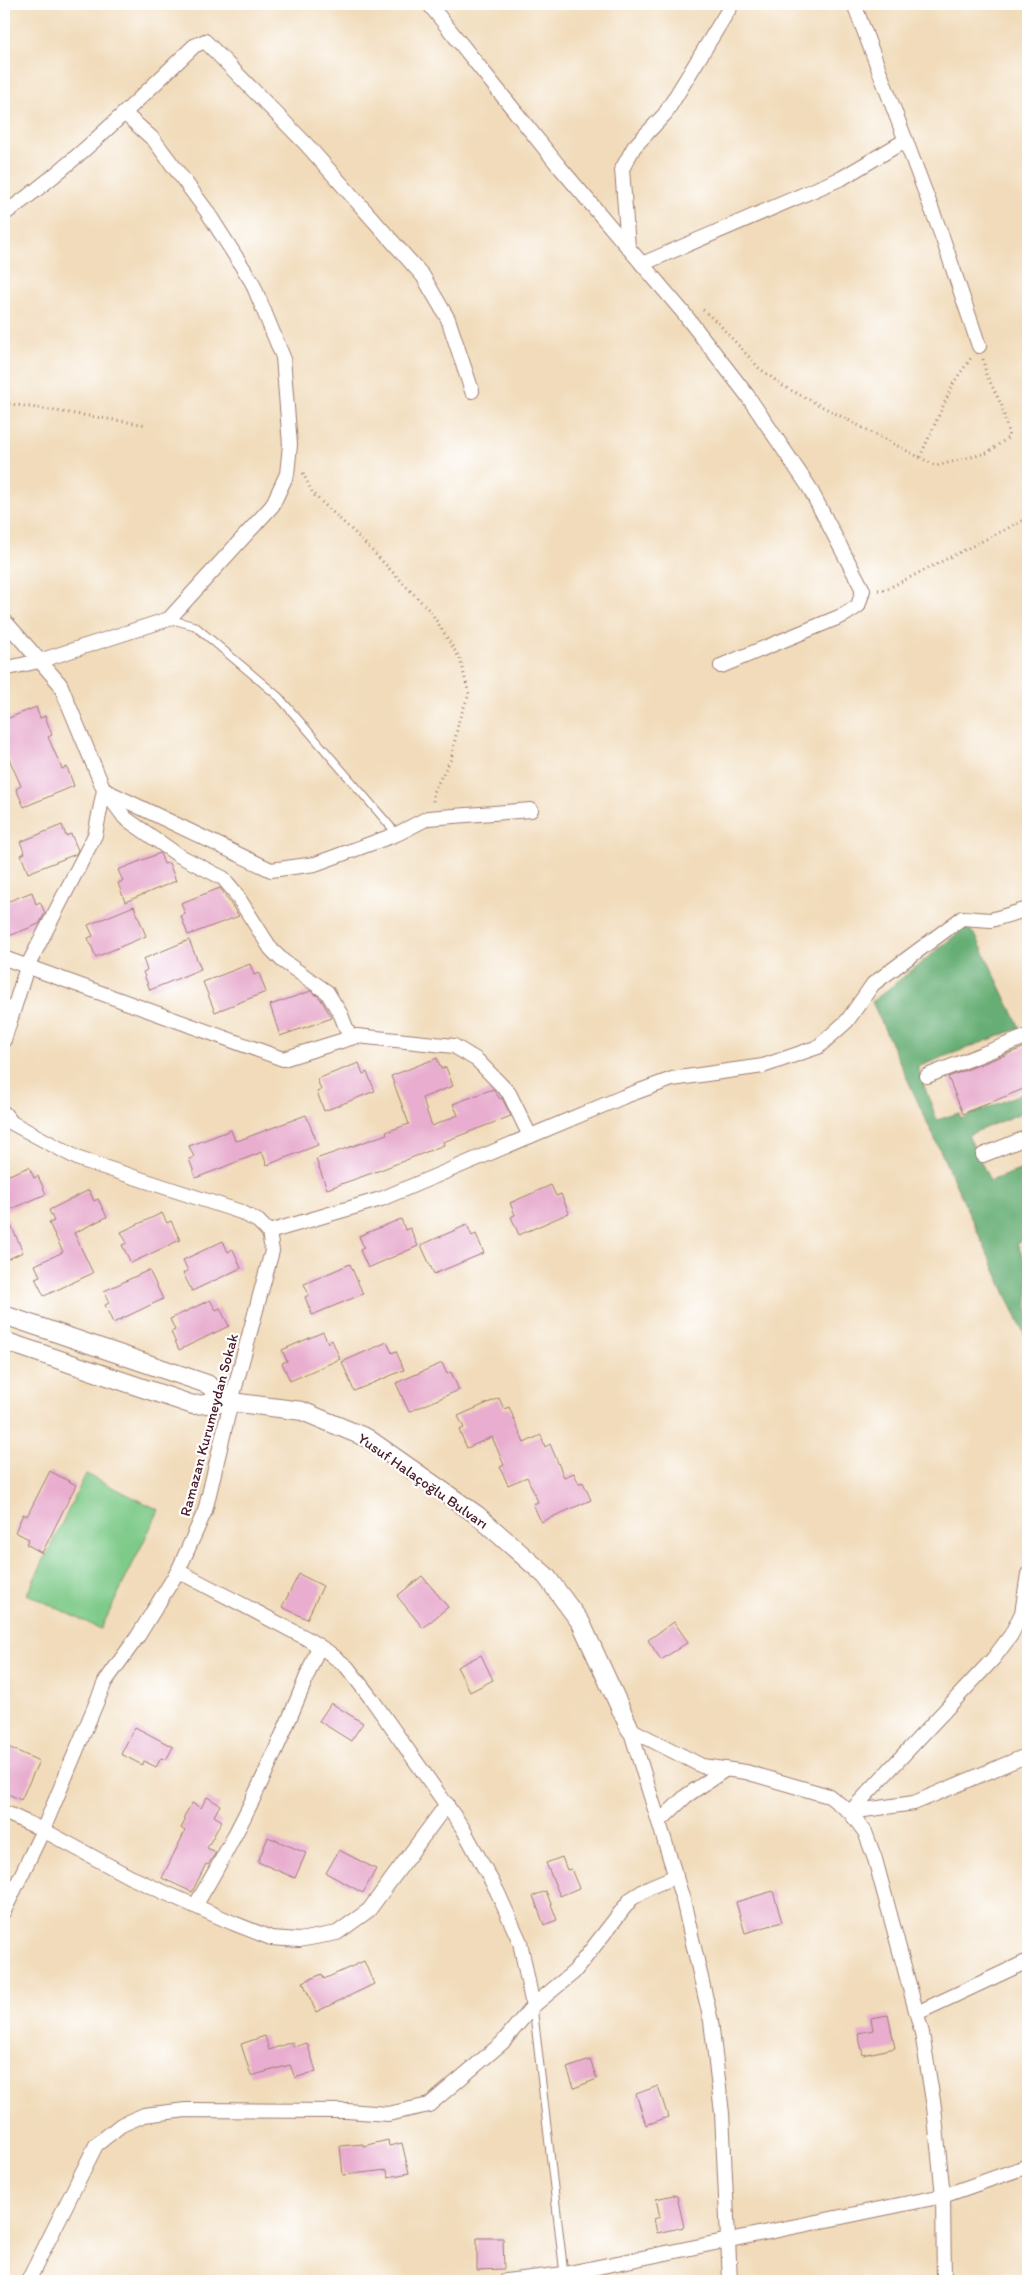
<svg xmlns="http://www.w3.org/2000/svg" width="1032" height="2285" viewBox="0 0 1032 2285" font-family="Itim,sans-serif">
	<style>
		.green { fill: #7eca89; stroke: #64745a }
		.forest { fill: #66ae75; stroke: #586650 }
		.building { fill: #e8adcf }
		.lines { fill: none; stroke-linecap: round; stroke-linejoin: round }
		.service-casing { stroke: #9e7d72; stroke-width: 9 }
		.minor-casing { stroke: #9e7d72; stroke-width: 16 }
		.tertiary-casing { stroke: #9e7d72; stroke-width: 20 }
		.path { stroke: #9e7d72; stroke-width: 3; stroke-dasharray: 1 4; stroke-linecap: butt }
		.service { stroke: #fff; stroke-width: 7 }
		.minor { stroke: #fff; stroke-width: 14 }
		.tertiary { stroke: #fff; stroke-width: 18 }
		.labels { text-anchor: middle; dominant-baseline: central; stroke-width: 4.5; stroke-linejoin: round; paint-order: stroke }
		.street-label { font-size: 15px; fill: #4a1f2b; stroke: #fff }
	</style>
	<rect width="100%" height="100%" fill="#fff"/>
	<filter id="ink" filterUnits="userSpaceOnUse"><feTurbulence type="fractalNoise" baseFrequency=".02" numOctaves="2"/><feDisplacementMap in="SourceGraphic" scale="10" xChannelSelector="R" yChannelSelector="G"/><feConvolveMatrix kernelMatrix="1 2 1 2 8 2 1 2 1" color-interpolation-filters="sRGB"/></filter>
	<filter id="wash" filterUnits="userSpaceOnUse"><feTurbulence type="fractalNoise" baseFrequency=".0096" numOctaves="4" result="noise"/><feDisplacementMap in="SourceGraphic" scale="20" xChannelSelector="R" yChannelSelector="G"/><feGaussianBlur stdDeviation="1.12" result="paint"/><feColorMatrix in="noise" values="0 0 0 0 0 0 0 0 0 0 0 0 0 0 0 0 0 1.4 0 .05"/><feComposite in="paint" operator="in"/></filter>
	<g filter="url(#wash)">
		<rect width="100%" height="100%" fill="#f1dbba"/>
		<!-- green -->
		<polygon class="green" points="86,1474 159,1510 101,1629 27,1594"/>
		<!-- forest -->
		<polygon class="forest" points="967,926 977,938 1020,1028 917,1067 937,1120 959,1113 961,1119 1028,1091 1028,1110 968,1135 990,1181 1028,1167 1028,1238 1017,1243 1028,1270 1028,1342 872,1002"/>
		<g id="blocks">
			<!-- building -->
			<g class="building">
				<polygon points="36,707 40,718 45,716 52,735 48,737 62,769 67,767 74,786 24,807 16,789 21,786 7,754 4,755 4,720"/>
				<polygon points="62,825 66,836 71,834 78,850 76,854 28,873 21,855 25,853 20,842"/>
				<polygon points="160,853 164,864 169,863 176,881 125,902 118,883 123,881 118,870"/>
				<polygon points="220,888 239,916 188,935 181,916 185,914 181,903"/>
				<polygon points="32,892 36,904 40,902 45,913 39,924 4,938 4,903"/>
				<polygon points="134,906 146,936 96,957 88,938 93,936 88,925"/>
				<polygon points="189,940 201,969 150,990 143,972 147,970 143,959"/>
				<polygon points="250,964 254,975 259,973 266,992 215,1012 203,982"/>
				<polygon points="311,991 320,998 332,1018 280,1036 270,1005"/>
				<polygon points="1028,1046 1028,1087 963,1114 948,1077"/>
				<polygon points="437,1058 441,1069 446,1067 453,1086 422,1098 432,1126 458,1115 453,1104 493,1089 500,1099 502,1098 511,1116 443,1142 444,1145 378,1171 327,1189 316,1159 387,1134 386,1132 409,1124 391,1076"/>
				<polygon points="359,1063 363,1074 367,1072 375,1091 324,1111 317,1092 321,1090 317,1079"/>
				<polygon points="306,1115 318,1145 267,1165 262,1152 196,1178 189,1159 194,1157 189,1146 231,1130 235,1141 240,1140"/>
				<polygon points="29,1167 34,1178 38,1176 46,1194 5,1212 23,1252 4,1261 4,1177"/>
				<polygon points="551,1185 556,1196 561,1194 569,1213 519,1235 511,1217 515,1215 510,1203"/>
				<polygon points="89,1190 94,1201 98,1199 107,1217 74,1233 93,1273 44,1296 35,1278 40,1276 35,1265 63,1252 49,1223 54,1221 49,1210"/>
				<polygon points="162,1213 167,1223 171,1221 180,1240 131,1263 122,1245 127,1243 121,1232"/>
				<polygon points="401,1219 405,1230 410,1228 418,1246 368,1268 360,1250 364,1248 359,1236"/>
				<polygon points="467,1225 472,1236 476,1234 484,1253 434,1274 421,1245"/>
				<polygon points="223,1241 228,1252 233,1249 241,1268 192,1291 183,1273 188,1271 183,1260"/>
				<polygon points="350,1264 363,1294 312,1315 305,1297 309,1295 304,1284"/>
				<polygon points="149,1270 163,1299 113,1323 105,1305 109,1303 104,1291"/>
				<polygon points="210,1300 216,1310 220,1308 229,1326 179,1350 171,1332 175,1330 170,1319"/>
				<polygon points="323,1332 328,1343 332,1340 340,1359 290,1381 282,1363 287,1361 282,1350"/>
				<polygon points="387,1342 392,1353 396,1351 404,1370 354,1391 342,1362"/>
				<polygon points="442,1363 447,1374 451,1372 459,1390 409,1412 396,1383"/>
				<polygon points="499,1398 504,1409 509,1407 524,1443 541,1435 545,1447 550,1444 564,1477 574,1473 579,1484 583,1482 591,1500 541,1522 533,1504 538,1502 527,1477 508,1485 500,1467 504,1465 492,1437 467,1448 459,1430 464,1428 458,1416"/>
				<polygon points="50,1471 76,1485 42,1553 26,1544 29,1539 15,1532 23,1514 27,1516"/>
				<polygon points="299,1574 323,1586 307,1619 282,1607"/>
				<polygon points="422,1576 448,1607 423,1628 397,1596"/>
				<polygon points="674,1622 688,1642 661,1660 648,1640"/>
				<polygon points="481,1655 493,1680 470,1692 457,1667"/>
				<polygon points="331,1703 363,1723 351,1741 319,1721"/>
				<polygon points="135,1727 173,1747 166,1760 161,1758 156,1767 144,1761 142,1765 121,1754"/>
				<polygon points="4,1745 39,1761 21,1800 4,1792"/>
				<polygon points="207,1797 220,1805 214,1816 222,1821 207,1848 216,1852 208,1865 206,1864 192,1892 162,1878 185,1831 181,1828 186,1819 183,1818 192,1803 201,1808"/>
				<polygon points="268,1837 306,1853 295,1878 258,1862"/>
				<polygon points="339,1850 376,1869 363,1893 326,1873"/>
				<polygon points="562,1857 567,1870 571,1869 579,1888 560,1896 546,1863"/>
				<polygon points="546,1891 557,1920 544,1925 533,1896"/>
				<polygon points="773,1891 782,1922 745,1933 736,1902"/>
				<polygon points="364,1961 374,1984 316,2012 303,1982 322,1974 324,1979"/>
				<polygon points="888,2015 895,2048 863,2055 858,2033 873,2030 871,2018"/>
				<polygon points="265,2036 269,2050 292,2042 294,2047 307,2043 316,2071 295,2078 290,2065 251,2076 241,2044"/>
				<polygon points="590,2060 597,2079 574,2088 567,2068"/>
				<polygon points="658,2086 668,2117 646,2125 636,2094"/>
				<polygon points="388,2140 389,2146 402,2143 409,2173 388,2177 387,2170 343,2175 340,2146 363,2144 363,2146"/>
				<polygon points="673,2195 677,2196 684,2227 657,2233 654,2219 660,2217 656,2199"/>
				<polygon points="477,2238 503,2238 504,2269 477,2270"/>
			</g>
		</g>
	</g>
	<g filter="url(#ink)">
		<use href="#blocks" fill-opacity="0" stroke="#9e7d72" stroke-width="1"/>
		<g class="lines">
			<!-- service casing -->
			<g class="service-casing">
				<g id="service">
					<polyline points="169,619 195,626 279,697 397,834"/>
					<polyline points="533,2006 564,2274"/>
				</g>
			</g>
			<!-- minor casing -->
			<g class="minor-casing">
				<g id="minor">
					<polyline points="429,4 558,165 682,311 747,395 809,487 863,590 858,606 844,615 721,666"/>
					<polyline points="854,4 943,239 979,346"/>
					<path d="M 4,214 C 73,165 133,105 194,46 L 205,41 L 306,144 L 423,276 L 448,319 L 472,391"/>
					<polyline points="628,247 622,169 634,147 665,114 732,4"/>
					<polyline points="642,264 842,178 906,140"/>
					<polyline points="4,620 60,684 104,790 95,835 27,967 4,1040"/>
					<polyline points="4,669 39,661 169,619 272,506 287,474 290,445 283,357 252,282 206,210 154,140 124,113"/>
					<polyline points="104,790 271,870 315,864 397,834 428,818 531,810"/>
					<polyline points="105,791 125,818 178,855 223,878 234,891 271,949 283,961 327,992 341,1015 350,1038"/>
					<polyline points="4,958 283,1059 357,1036 454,1046 477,1060 509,1093 530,1136"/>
					<polyline points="927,1076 1028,1036"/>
					<polyline points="4,1113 12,1123 79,1159 241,1212 258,1221 269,1232"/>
					<polyline points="983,1155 1028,1137"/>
					<polyline points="269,1232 381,1199 623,1097 672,1079 763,1066 818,1047 847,1021 873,984 962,918 991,920 1028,909"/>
					<polyline points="178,1571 306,1638 328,1652 347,1667 371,1698 462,1827 497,1891 520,1942 533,2006"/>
					<polyline points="1028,1574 1022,1613 1011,1635 993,1659 850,1812 914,1803 1028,1755"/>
					<polyline points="630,1729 702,1766 746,1772 829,1796 850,1812 865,1832 875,1859 922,2033 934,2107 943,2196 944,2281"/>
					<polyline points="630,1729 683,1900 711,2021 722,2113 730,2281"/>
					<polyline points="4,1812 43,1830 130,1877 233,1923 271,1938 299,1940 337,1933 369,1910 447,1804"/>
					<polyline points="659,1822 686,1796 726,1769"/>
					<path d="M 195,1906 C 245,1824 284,1735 319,1646"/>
					<polyline points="4,1911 43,1830 105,1682 138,1636 178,1571 205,1511 231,1402 272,1251 269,1232"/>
					<polyline points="917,2013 1028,1961"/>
					<polyline points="28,2281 96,2145 121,2125 144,2115 186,2110 347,2111 388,2114 429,2105 502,2043 533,2006 574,1972 631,1899 650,1887 676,1876"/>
					<polyline points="506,2281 564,2274 943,2196 1028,2166"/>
				</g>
			</g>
			<!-- tertiary casing -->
			<g class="tertiary-casing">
				<g id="tertiary">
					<polyline points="4,1315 207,1384 231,1402"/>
					<polyline points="4,1341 193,1405 231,1402 302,1411 367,1438 477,1515 546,1576 581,1623 630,1729"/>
				</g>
			</g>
			<!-- path -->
			<g class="path">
				<polyline points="703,310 718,323 759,368 783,386 936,466 987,453 1009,437 1002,406 986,374 983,359"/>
				<polyline points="4,403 147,425"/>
				<polyline points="920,457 954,382 971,358"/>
				<polyline points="303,473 313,494 355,533 431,612 460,659 469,694 459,720 451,759 433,792 433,804"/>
				<polyline points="878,590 885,590 1028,518"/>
			</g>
			<!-- service -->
			<use href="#service" class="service"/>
			<!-- minor -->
			<use href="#minor" class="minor"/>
			<!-- tertiary -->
			<use href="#tertiary" class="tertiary"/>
		</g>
	</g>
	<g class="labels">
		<!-- street labels -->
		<g class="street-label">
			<text transform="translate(209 1425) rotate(-75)">Ramazan Kurumeydan Sokak</text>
			<text transform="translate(423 1481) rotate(35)">Yusuf Halaçoğlu Bulvarı</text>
		</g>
	</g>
	<!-- margin -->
	<rect width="1032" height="2285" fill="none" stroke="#fff" stroke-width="20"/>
</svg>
